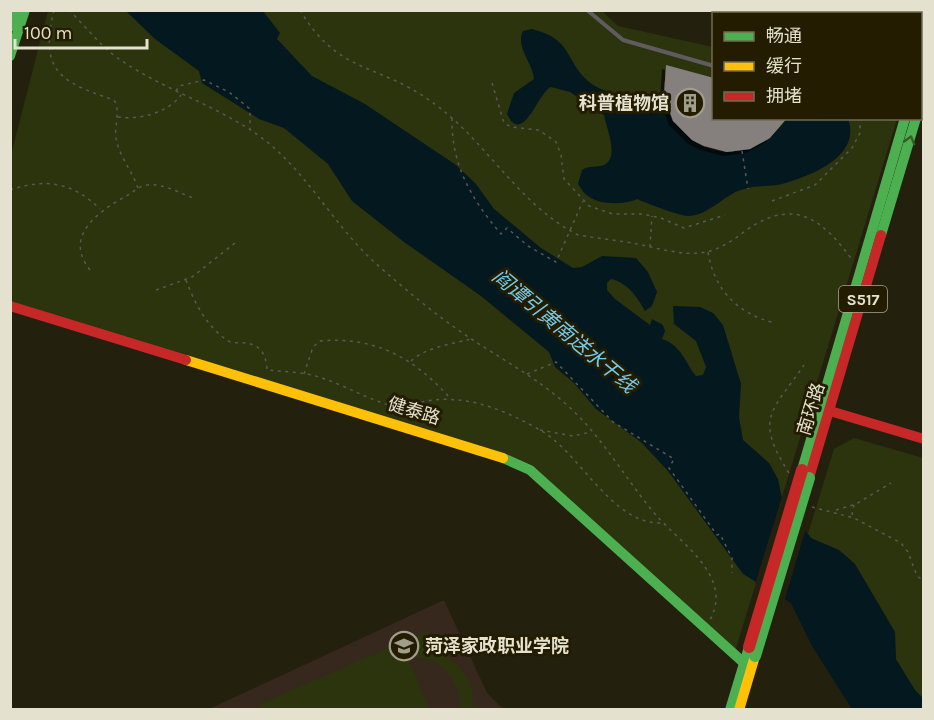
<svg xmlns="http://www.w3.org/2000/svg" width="934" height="720" viewBox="0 0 934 720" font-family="Karla,'Noto Sans SC',sans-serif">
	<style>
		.education { fill: #36281d }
		.green { fill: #2c340e }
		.water { fill: #03181f }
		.pier { fill: #24200e }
		.building { fill: #85807e; filter: url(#shadow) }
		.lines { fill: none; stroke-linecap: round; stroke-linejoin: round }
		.path { stroke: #5b5755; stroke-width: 1.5; stroke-dasharray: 3 4.5; stroke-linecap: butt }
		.lane { stroke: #605b5f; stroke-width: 4 }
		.fast { stroke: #4caf50; stroke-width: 10 }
		.slow { stroke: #ffc107; stroke-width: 10 }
		.jam { stroke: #c62828; stroke-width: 10 }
		.fast-bridge { stroke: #4caf50; stroke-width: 12 }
		.jam-bridge { stroke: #c62828; stroke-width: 12 }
		.oneway { stroke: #355e24 }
		.labels { text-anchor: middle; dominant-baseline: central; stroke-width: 6; stroke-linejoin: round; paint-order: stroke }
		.shield { fill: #231c00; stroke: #aba691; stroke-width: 1.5 }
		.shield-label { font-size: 16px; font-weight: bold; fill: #e5e1cf }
		.poi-label { font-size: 18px; font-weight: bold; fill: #e5e1cf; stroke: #231c00; text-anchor: end }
		.street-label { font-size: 18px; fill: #e5e1cf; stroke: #231c00 }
		.water-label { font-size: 20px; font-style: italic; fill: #73cced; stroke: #231c00 }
	</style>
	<defs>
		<filter id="shadow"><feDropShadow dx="-4" dy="4" stdDeviation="0" flood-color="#0009"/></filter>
	</defs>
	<rect width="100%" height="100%" fill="#24200e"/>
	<!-- education -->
	<polygon class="education" points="444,600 487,693 503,709 207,710"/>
	<!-- green -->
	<g class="green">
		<polygon points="48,11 602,11 618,26 713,47 714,118 897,119 734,655 530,470 11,306 11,155"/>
		<polygon points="854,438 923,458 923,709 808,534 834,449"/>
		<path d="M 427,631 C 439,663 476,660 473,709 L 461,709 C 459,676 440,657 407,656 L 429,709 L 262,709 L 260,704 Z"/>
	</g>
	<!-- water -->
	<g class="water">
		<path d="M 126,11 L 263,11 L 280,33 L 277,39 L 312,76 L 365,104 L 456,165 L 476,184 L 494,209 L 541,248 L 573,268 L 582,267 L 602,256 L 636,258 L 648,272 L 657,292 L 652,306 L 645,311 C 638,298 627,282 611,279 L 607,283 L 607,290 L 615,299 L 650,325 L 652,319 L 663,325 L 665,331 L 662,339 C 681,345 685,362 696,376 L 703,375 L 706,367 L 696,341 L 674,324 L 673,306 L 700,307 L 713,313 L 723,325 L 741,384 L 739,417 L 743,440 L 769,463 L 778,479 L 783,503 L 811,538 L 839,550 L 855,564 L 895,632 L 896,659 L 915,690 L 923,698 L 923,709 L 852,709 L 812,646 L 791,603 L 743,574 L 668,471 L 641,442 L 596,409 L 573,382 L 555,367 L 549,352 L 481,296 L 404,242 L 352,201 L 328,164 L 284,128 L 259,119 L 202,83 L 199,71 L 155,39 Z"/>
		<path d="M 532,29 C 574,40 564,60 588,81 C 605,96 643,100 664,96 C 681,160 748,171 787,119 L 848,119 C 862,156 811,176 782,184 C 769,187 754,185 741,190 C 724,195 708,216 688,216 C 680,216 646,203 637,199 C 625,205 599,205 588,196 C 584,194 581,188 578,184 L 582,170 C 589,165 597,168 604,165 C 620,157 606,128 604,115 L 570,92 L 551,87 C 538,92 523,147 507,114 L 514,93 L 534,79 C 533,63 515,47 523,31 Z"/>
	</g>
	<!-- pier -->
	<polygon class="pier" points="784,490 786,501 806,528 784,602 755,584"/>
	<!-- building -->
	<polygon class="building" points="666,65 714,78 714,118 787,118 770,138 750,149 727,152 704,146 692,140 673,121 664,96"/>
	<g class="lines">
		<!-- path -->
		<g class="path">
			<path d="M 54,10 C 39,71 60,82 114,100 C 121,111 114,126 116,138 C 119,156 132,171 138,188"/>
			<path d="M 69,10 C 86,27 102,48 122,61 C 168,92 222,107 266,141 C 308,175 333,223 372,260 C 403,288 438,317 473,340 C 505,361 538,379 567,405 C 603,437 625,479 656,515 C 680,543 734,576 710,620"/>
			<path d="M 300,10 C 338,74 377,63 429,100 C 485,138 517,204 578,235 C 596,238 614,240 632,243 C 654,247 677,255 700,253 C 719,251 733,240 748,229 C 796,197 823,220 853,261"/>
			<polyline points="492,83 504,123 511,127 539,130 556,142 561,155 564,179 589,206 613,214 642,214 661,218 684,228 725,215"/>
			<polyline points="176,91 179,86 204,80 229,92 250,109 250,129"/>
			<path d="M 118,117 C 139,120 168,113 181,95"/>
			<path d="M 452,118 C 451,165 472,200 501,234 L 507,228 L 528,246 L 556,262 L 583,201"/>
			<polyline points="742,151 748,189"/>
			<path d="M 10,190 C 47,178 72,182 100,209"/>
			<polyline points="772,201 815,185 852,148 860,133 860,118"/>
			<polyline points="650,247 652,216"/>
			<path d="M 708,252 C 714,290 738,314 775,323"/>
			<path d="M 90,270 C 63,236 98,212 126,196 C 133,193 138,186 147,185 C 164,183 181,194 196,199"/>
			<path d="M 186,280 C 195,304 208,330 232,343 C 254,341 266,347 267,370 C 286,372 307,372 325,379 C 348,387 369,400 393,406 C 406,409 420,401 433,400 C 472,396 506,411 540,430 C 580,452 612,526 663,523"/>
			<polyline points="156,290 192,277 235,243"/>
			<path d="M 411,361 C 426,347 452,344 471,339"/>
			<path d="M 304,374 L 313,347 L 320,341 C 375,336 414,358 450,398"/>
			<polyline points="527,374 556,362 613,422 674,459 669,468 717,535 720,534 732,558 732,573"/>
			<polyline points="540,430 573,436 591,432"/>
			<path d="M 789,473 C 753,417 773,411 804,365"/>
			<polyline points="812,507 854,518 901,543 908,552 917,576 924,581"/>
			<polyline points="836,510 856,504 891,483"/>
			<polyline points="852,515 854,505"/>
		</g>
		<!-- lane -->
		<polyline class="lane" points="587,10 623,40 714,66"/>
		<!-- fast -->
		<g class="fast">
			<polyline points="10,27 16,10"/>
			<polyline points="10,56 25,10"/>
			<polyline points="920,66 924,55"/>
			<polyline points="881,235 916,118"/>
			<polyline points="503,458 530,470 744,663"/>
			<polyline points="802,470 905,118"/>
			<polyline points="730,710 749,647"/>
		</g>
		<!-- slow -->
		<g class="slow">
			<polyline points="920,104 924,94"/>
			<polyline points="186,360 503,458"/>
			<polyline points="739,710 755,656"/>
		</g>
		<!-- jam -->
		<g class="jam">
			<polyline points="10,306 186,360"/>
			<polyline points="830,411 924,439"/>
			<polyline points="809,478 881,235"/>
		</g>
		<!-- fast-bridge -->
		<polyline class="fast-bridge" points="755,656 809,478"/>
		<!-- jam-bridge -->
		<polyline class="jam-bridge" points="749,647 802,470"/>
	</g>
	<!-- one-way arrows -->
	<defs><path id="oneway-chevron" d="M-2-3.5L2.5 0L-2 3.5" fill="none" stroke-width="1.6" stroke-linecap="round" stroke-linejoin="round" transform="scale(1.5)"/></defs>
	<use class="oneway" href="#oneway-chevron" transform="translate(910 140) rotate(-74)"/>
	<!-- icons -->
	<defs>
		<g id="building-ring" transform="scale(1.5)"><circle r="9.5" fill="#231c00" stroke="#a19d8b" stroke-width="1.5"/><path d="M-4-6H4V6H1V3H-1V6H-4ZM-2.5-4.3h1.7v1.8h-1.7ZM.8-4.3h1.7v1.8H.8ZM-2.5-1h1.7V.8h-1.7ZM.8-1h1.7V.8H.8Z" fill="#a19d8b"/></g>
		<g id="university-ring" transform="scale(1.5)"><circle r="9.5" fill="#231c00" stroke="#a19d8b" stroke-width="1.5"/><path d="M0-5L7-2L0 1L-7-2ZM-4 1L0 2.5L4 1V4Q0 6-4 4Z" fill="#a19d8b"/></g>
	</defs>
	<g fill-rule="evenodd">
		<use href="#building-ring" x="690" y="103"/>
		<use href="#university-ring" x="404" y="646"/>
	</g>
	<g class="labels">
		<!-- shield labels -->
		<rect class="shield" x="839" y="286" width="48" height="26" rx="4.5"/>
		<g class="shield-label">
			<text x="863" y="299">S517</text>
		</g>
		<!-- poi labels -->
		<g class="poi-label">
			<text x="669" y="103">科普植物馆</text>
			<text x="425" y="646" text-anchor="start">菏泽家政职业学院</text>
		</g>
		<!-- street labels -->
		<g class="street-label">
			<text transform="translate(811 409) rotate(-73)">南环路</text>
			<text transform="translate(414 411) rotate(17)">健泰路</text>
		</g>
		<!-- water labels -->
		<g class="water-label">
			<text transform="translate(564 331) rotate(40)">阎谭引黄南送水干线</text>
		</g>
	</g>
	<!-- border -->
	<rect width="934" height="720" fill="none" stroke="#e5e1cf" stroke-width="24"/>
	<!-- legend -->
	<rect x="712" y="12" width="210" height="108" fill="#231c00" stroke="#716b53" stroke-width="1.5"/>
	<rect x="724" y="32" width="30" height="9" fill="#4caf50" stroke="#716b53" stroke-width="1.5"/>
	<text x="766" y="42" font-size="18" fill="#e5e1cf">畅通</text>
	<rect x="724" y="62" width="30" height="9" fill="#ffc107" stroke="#716b53" stroke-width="1.5"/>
	<text x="766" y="72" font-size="18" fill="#e5e1cf">缓行</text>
	<rect x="724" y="92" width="30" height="9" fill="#c62828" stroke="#716b53" stroke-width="1.5"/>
	<text x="766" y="102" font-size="18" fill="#e5e1cf">拥堵</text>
	<!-- scale -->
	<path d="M15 39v9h132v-9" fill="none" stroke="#e5e1cf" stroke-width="3"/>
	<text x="24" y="39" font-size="18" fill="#e5e1cf" stroke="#231c00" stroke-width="4.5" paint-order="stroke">100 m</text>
</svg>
